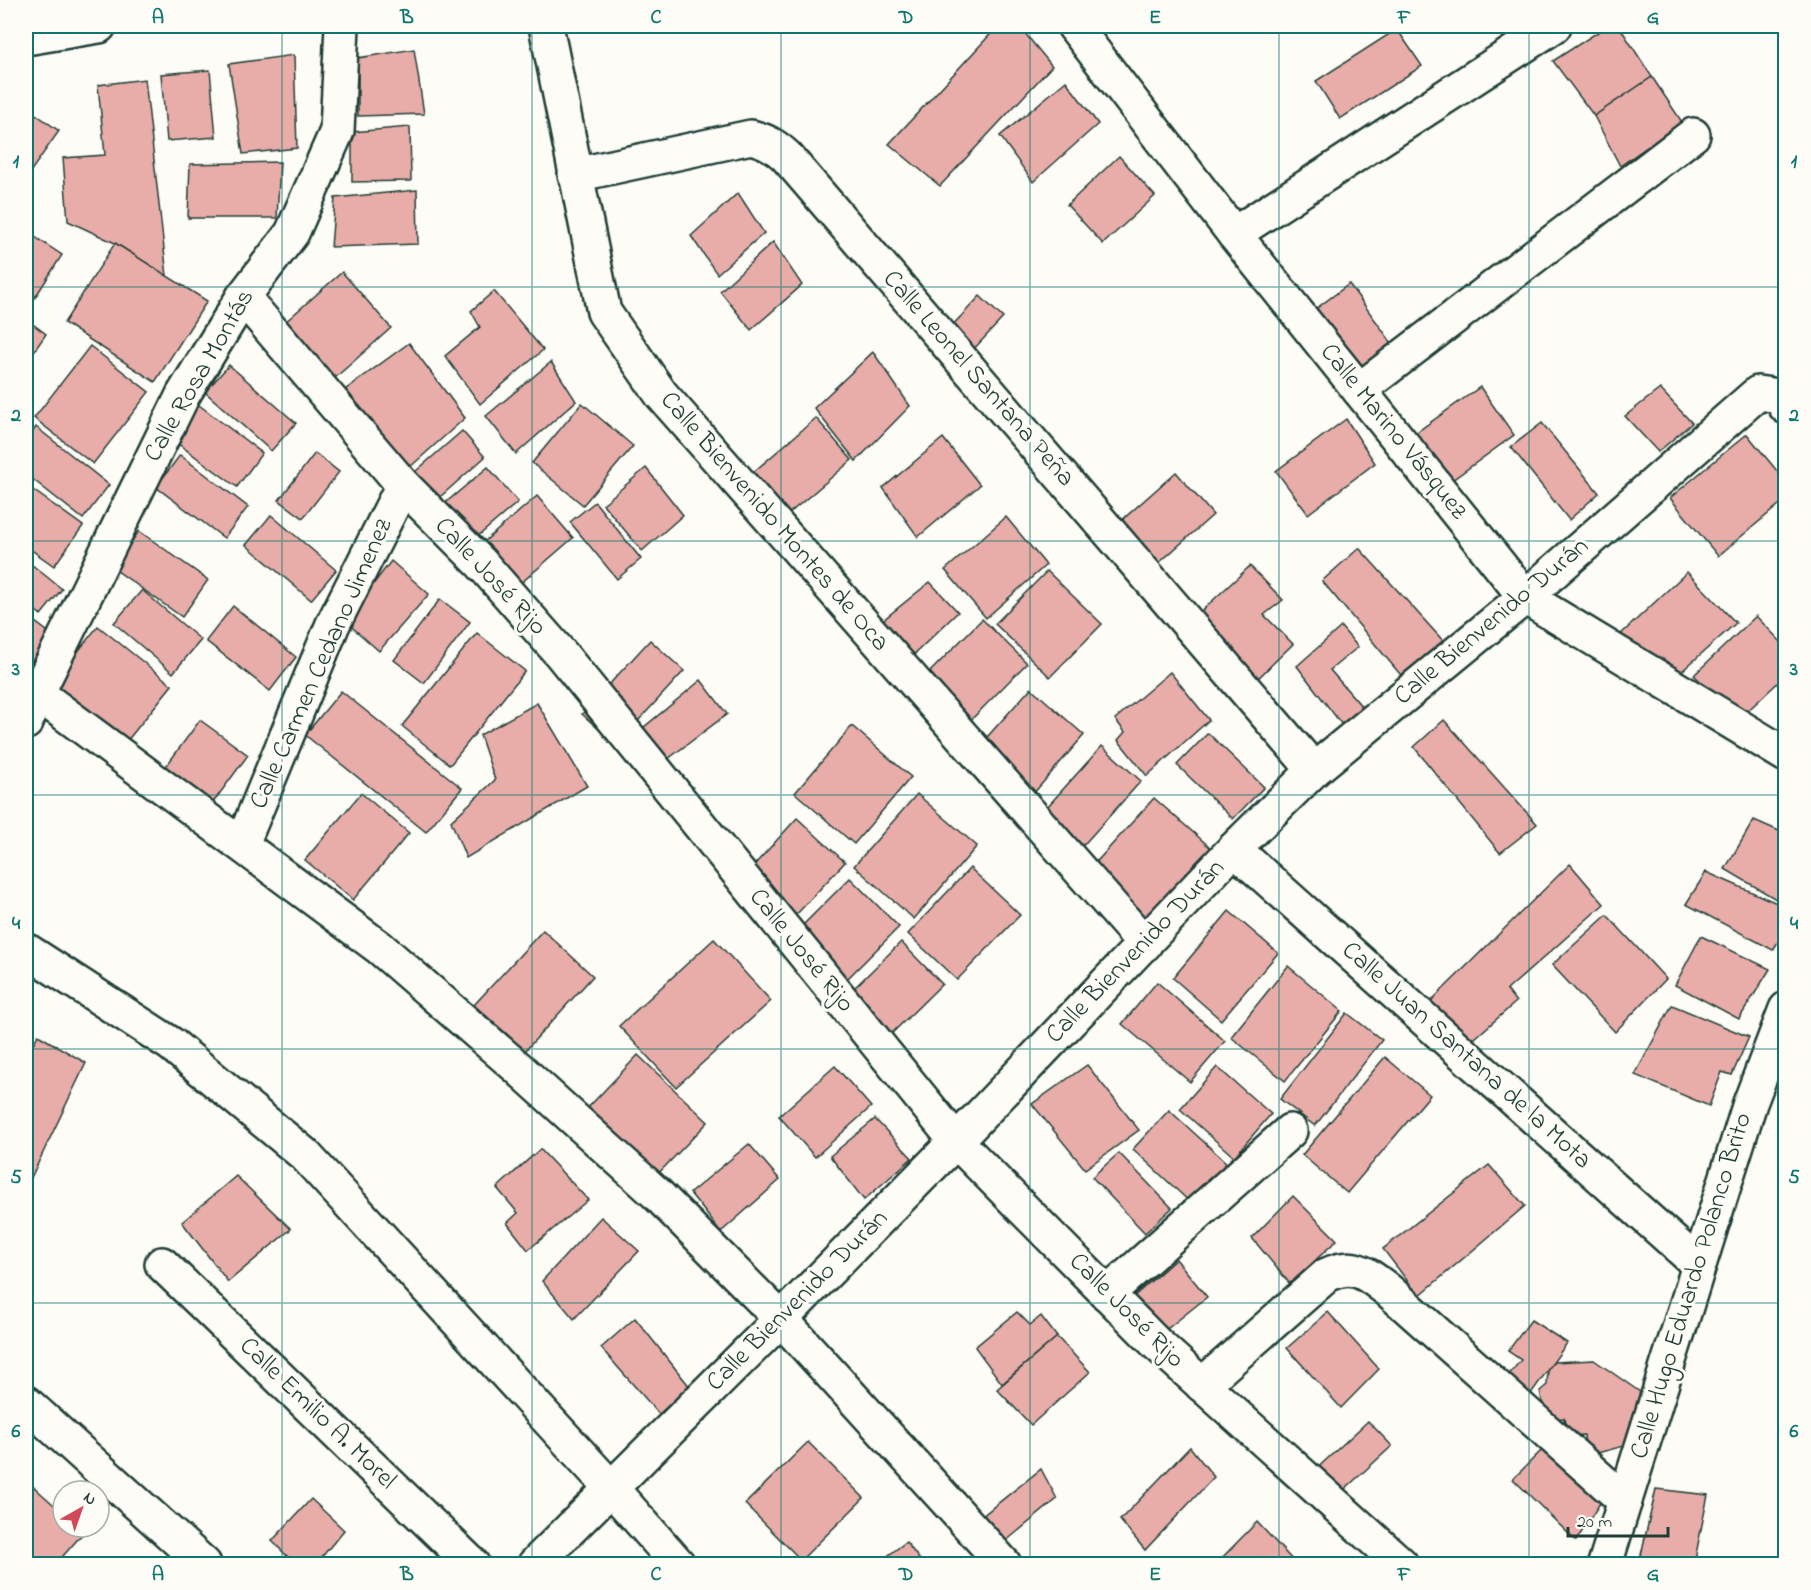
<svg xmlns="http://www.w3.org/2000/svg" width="1811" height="1590" viewBox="0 0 1811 1590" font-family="'Indie Flower',sans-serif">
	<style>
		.building { fill: #e9ada9; stroke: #1f3d34; stroke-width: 1.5 }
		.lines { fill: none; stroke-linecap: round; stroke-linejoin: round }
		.minor-casing { stroke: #1f3d34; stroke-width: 38 }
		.minor { stroke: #fdfcf7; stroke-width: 33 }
		.grid { fill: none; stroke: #0f766e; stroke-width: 1.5; stroke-opacity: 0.55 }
		.labels { text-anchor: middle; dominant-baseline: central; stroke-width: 6; stroke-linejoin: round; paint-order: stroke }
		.street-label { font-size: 26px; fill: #1f3d34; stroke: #fdfcf7 }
		.neatline { fill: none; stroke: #0f766e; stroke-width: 2 }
		.grid-label { font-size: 20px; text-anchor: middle; font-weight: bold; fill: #0f766e }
	</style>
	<rect width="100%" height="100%" fill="#fdfcf7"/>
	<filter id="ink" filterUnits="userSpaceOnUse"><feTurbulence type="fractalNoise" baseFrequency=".0167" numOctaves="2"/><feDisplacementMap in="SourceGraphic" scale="12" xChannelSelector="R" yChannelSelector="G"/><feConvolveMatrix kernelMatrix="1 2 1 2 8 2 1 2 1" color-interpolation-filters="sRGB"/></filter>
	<g filter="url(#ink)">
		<!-- building -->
		<g class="building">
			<polygon points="998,26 1019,26 1052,66 940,186 889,144"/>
			<polygon points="1607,26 1619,26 1652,77 1594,116 1553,61"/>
			<polygon points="1397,29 1422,66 1340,119 1316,81"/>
			<polygon points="414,49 424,114 358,116 358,58"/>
			<polygon points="294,55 297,148 243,154 229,64"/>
			<polygon points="210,70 216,137 167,141 161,74"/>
			<polygon points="1652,77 1682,122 1620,166 1594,116"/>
			<polygon points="145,79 167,276 115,243 68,221 63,158 105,155 98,85"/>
			<polygon points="1066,81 1098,124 1033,182 1000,136"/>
			<polygon points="26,107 59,131 26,178"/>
			<polygon points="410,127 411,181 352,182 352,132"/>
			<polygon points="1119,156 1155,196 1103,244 1067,205"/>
			<polygon points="280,162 277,218 188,218 190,164"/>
			<polygon points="417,190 418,244 331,247 335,198"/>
			<polygon points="738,193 764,233 717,274 691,236"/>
			<polygon points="26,231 62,255 29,307 26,304"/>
			<polygon points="773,242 802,285 751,330 720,291"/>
			<polygon points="115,243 207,301 155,382 64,323"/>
			<polygon points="342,272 391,328 317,394 267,338"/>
			<polygon points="1349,284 1394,346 1359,374 1313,311"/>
			<polygon points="494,291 543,350 480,404 445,356 480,327 471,311"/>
			<polygon points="980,296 1003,318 970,353 949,329"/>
			<polygon points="26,319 46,334 26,363"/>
			<polygon points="409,343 465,418 409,468 345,390"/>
			<polygon points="90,346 149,392 93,464 34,418"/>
			<polygon points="873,352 910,406 856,461 814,408"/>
			<polygon points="551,362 576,401 516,454 486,416"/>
			<polygon points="229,365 296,423 271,451 205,392"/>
			<polygon points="1480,387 1514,435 1448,483 1410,437"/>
			<polygon points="1660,389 1692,423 1658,452 1625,416"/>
			<polygon points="582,403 633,446 583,505 532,463"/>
			<polygon points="199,405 262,453 237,487 173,440"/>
			<polygon points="816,418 852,460 779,522 743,481"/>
			<polygon points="1346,419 1375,463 1308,514 1276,471"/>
			<polygon points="1542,423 1599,493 1569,520 1511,447"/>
			<polygon points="36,427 109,485 83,519 26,474 26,441"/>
			<polygon points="462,431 485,457 431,505 408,478"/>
			<polygon points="1747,434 1786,482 1786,499 1718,556 1670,498"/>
			<polygon points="943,438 980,485 918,537 883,488"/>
			<polygon points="315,453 339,472 303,518 279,500"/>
			<polygon points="180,455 248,507 224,538 156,487"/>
			<polygon points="488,467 518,502 455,556 425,520"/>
			<polygon points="646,468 683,515 642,551 603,504"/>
			<polygon points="1176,472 1213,515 1152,569 1121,521"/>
			<polygon points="26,485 83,526 54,566 26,546"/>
			<polygon points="537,496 573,538 499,602 463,560"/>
			<polygon points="595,502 641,559 617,579 570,522"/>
			<polygon points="271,515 336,570 311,600 246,545"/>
			<polygon points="1006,517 1046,565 986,618 945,570"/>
			<polygon points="139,531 208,580 182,617 113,568"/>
			<polygon points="1359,548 1446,644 1405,680 1322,581"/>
			<polygon points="26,560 62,589 41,615 26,603"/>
			<polygon points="391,561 429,594 379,651 345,621"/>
			<polygon points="1250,566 1283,600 1264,615 1293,644 1250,686 1197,615"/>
			<polygon points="1047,571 1102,624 1050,677 995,624"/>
			<polygon points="1687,572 1736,623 1673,679 1651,653 1643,660 1620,635"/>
			<polygon points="930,582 958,612 905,663 877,625"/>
			<polygon points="142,590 201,640 173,673 114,623"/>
			<polygon points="440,599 470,622 424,683 394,660"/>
			<polygon points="233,606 296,657 270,691 206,641"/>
			<polygon points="26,615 52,635 29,664 26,662"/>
			<polygon points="1756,616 1786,647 1786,675 1739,719 1694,675"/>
			<polygon points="982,619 1027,663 968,723 923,679"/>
			<polygon points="98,626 172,685 127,741 53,683"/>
			<polygon points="1341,627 1358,647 1330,670 1370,716 1349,734 1297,666"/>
			<polygon points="477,633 525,671 450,765 402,726"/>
			<polygon points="650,640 684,671 616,745 582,714"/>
			<polygon points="1170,672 1209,720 1147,776 1118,740 1125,732 1115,719"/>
			<polygon points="701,680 727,714 660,765 637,733"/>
			<polygon points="1031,688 1084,735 1033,794 979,746"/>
			<polygon points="341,691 462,788 426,832 305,735"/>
			<polygon points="537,703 587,786 466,858 451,821 495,780 480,735"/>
			<polygon points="200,720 248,755 212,804 164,769"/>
			<polygon points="1444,720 1537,824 1500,853 1414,747"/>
			<polygon points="852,726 911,777 854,844 795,793"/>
			<polygon points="1208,733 1264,787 1233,819 1177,765"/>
			<polygon points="1102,746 1141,781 1078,851 1039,816"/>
			<polygon points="361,793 409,833 353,900 305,860"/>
			<polygon points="917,794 977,846 914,919 854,866"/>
			<polygon points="1154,798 1211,848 1147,919 1091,868"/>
			<polygon points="797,818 845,862 782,930 735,886"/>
			<polygon points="1754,820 1786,834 1786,905 1725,869"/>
			<polygon points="1570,864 1604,904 1507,990 1516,1002 1467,1045 1429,1003"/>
			<polygon points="970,868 1020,915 957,980 908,934"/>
			<polygon points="1706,872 1786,907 1786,929 1773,950 1686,904"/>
			<polygon points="850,878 899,927 837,989 788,940"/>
			<polygon points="1229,911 1278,953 1221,1020 1173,978"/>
			<polygon points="1607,915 1666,979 1615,1032 1552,965"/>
			<polygon points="543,930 593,976 525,1051 474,1005"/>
			<polygon points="1701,936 1770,969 1739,1019 1675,985"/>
			<polygon points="714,939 771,1001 676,1087 619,1026"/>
			<polygon points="901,942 942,984 882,1043 841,1001"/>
			<polygon points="1288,966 1342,1011 1285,1081 1231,1037"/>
			<polygon points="1157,982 1225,1041 1190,1082 1122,1024"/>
			<polygon points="1672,1005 1749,1037 1732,1075 1722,1072 1709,1106 1635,1075"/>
			<polygon points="1347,1013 1382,1040 1315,1126 1280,1099"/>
			<polygon points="38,1035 86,1063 28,1184 26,1182 26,1057"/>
			<polygon points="638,1055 708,1122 652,1180 583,1113"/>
			<polygon points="1385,1057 1430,1095 1347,1193 1302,1155"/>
			<polygon points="1087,1065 1139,1130 1085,1169 1032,1104"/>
			<polygon points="835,1066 871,1107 815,1157 779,1116"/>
			<polygon points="1217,1067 1271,1114 1234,1157 1180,1109"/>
			<polygon points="1169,1110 1229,1165 1193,1205 1133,1149"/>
			<polygon points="875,1119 912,1158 864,1200 830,1156"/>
			<polygon points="749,1144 780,1180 721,1232 690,1193"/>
			<polygon points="540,1149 588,1200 528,1250 507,1223 518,1213 497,1188"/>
			<polygon points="1119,1153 1172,1208 1145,1233 1092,1177"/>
			<polygon points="1489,1165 1525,1206 1419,1296 1383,1249"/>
			<polygon points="236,1176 291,1229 228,1282 182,1222"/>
			<polygon points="1293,1196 1337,1240 1290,1284 1252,1238"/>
			<polygon points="601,1217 639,1251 574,1319 542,1281"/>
			<polygon points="1176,1259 1207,1297 1162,1333 1132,1298"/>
			<polygon points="1017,1312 1030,1325 1041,1316 1057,1337 1002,1384 975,1347"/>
			<polygon points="1328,1312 1379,1369 1341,1408 1287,1348"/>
			<polygon points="635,1318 690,1387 659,1414 601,1348"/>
			<polygon points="1531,1320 1567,1343 1525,1402 1502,1383 1521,1360 1508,1351"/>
			<polygon points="1057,1337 1090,1372 1031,1425 997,1389"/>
			<polygon points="1594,1360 1640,1392 1624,1446 1586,1456 1584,1435 1567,1436 1564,1418 1546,1420 1540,1391 1547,1385 1548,1369 1554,1362"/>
			<polygon points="1368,1421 1392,1446 1335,1498 1313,1472"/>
			<polygon points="808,1442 864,1498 801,1560 745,1504"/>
			<polygon points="1190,1447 1214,1477 1145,1550 1120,1520"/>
			<polygon points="1544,1448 1602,1500 1576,1541 1513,1479"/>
			<polygon points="1041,1469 1057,1499 1000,1546 981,1517"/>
			<polygon points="34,1487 63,1513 63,1527 79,1527 84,1532 56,1564 26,1564 26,1497"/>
			<polygon points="1656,1489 1708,1495 1694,1564 1639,1564"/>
			<polygon points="311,1499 344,1530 316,1564 295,1564 272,1541"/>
			<polygon points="1257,1522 1296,1564 1216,1564"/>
			<polygon points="906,1542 923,1564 877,1564"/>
		</g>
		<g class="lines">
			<!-- minor casing -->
			<g class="minor-casing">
				<g id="minor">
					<polyline points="546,26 604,312 661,394 1145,944"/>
					<polyline points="1074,26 1234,234 1525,597 1786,755"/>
					<polyline points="26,38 99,26"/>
					<path d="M 575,175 L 751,137 C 767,141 775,146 786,156 L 1314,770"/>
					<polyline points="1234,234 1554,26"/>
					<polyline points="243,297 403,485 481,563 561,654 956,1141 1157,1344 1401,1564"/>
					<polyline points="1359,390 1693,135"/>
					<polyline points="26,685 380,948 517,1067 657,1194 781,1319 1004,1564"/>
					<polyline points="26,722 37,694 183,395 243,297 292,233 337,131 342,26"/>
					<polyline points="242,844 333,624 403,485"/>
					<polyline points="1234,849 1698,1264"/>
					<polyline points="26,950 171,1044 305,1155 611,1488 678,1564"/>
					<polyline points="162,1264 472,1564"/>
					<polyline points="1107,1294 1290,1131"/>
					<path d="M 1202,1385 L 1327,1275 C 1355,1262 1365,1273 1388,1290 L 1625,1501"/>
					<polyline points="26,1403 204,1564"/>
					<polyline points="535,1564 781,1319 956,1141 1234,849 1314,770 1525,597 1758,393 1779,396 1786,407"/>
					<polyline points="1605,1564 1750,1103 1786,1009"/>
				</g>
			</g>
			<!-- minor -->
			<use href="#minor" class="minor"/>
		</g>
	</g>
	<!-- grid -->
	<path class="grid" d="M 282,26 L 282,1564M 532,26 L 532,1564M 781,26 L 781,1564M 1030,26 L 1030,1564M 1279,26 L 1279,1564M 1529,26 L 1529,1564M 26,287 L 1786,287M 26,541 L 1786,541M 26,795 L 1786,795M 26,1049 L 1786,1049M 26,1303 L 1786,1303"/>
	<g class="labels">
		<!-- street labels -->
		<g class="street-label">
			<text transform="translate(200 376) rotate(-60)">Calle Rosa Montás</text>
			<text transform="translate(978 379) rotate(49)">Calle Leonel Santana Peña</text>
			<text transform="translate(1393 432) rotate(51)">Calle Marino Vásquez</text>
			<text transform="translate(774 522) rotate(49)">Calle Bienvenido Montes de Oca</text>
			<text transform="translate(490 577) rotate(47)">Calle José Rijo</text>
			<text transform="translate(1492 622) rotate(-40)">Calle Bienvenido Durán</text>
			<text transform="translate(322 664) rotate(-66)">Calle Carmen Cedano Jimenez</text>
			<text transform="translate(801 951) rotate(51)">Calle José Rijo</text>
			<text transform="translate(1136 952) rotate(-46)">Calle Bienvenido Durán</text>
			<text transform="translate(1466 1056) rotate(42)">Calle Juan Santana de la Mota</text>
			<text transform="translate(1692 1286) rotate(-73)">Calle Hugo Eduardo Polanco Brito</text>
			<text transform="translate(798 1301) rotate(-45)">Calle Bienvenido Durán</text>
			<text transform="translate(1126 1311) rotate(45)">Calle José Rijo</text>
			<text transform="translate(317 1414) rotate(44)">Calle Emilio A. Morel</text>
		</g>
	</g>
	<!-- margin -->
	<rect width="1811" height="1590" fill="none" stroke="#fdfcf7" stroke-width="66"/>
	<!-- north arrow -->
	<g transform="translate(81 1509) rotate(40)"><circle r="28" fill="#fdfcf7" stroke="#a4b0a9" stroke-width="1.5"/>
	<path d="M0-4.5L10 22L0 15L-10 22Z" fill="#d1495b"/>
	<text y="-9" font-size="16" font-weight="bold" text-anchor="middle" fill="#1f3d34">N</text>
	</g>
	<!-- scale -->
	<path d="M1568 1527v9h100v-9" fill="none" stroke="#1f3d34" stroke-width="3"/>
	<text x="1577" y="1527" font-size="18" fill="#1f3d34" stroke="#fdfcf7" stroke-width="4.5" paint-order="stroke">20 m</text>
	<rect x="33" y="33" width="1745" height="1524" class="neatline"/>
	<g class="grid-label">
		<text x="158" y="23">A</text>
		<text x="407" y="23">B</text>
		<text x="656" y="23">C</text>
		<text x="906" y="23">D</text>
		<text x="1155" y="23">E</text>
		<text x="1404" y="23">F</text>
		<text x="1653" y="23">G</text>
		<text x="16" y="167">1</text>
		<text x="1794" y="167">1</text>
		<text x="16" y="421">2</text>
		<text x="1794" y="421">2</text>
		<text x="16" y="675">3</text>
		<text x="1794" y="675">3</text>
		<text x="16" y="929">4</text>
		<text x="1794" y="929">4</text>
		<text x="16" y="1183">5</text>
		<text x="1794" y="1183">5</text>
		<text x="16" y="1437">6</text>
		<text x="1794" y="1437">6</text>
		<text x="158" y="1580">A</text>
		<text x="407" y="1580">B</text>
		<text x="656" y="1580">C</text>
		<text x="906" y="1580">D</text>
		<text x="1155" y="1580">E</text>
		<text x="1404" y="1580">F</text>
		<text x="1653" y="1580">G</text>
	</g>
</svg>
